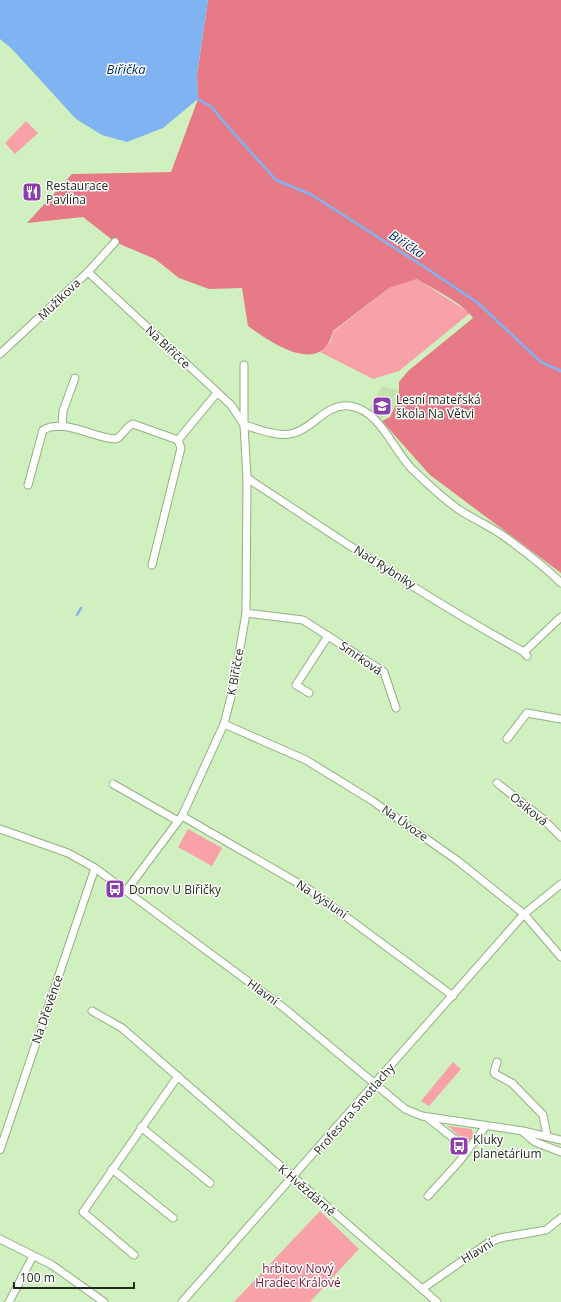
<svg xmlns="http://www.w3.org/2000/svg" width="561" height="1302" viewBox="0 0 561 1302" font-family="'Open Sans',sans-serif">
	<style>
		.built { fill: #c3e4ae }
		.green { fill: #f9a1a9 }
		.forest { fill: #e67b87 }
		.water { fill: #7fb3f2 }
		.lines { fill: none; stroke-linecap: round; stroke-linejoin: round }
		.stream { stroke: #7fb3f2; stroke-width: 2.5 }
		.minor-casing { stroke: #93b082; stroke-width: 9 }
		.minor { stroke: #fff; stroke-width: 7 }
		.labels { text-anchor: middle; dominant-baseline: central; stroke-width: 3; stroke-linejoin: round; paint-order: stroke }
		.poi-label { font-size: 12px; fill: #212c1a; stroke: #fff; text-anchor: start }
		.street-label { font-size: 12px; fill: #212c1a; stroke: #fff }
		.park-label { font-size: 12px; fill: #78172d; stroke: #fff }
		.water-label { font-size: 13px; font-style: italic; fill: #002e5e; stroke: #fff }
	</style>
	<rect width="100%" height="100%" fill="#d1f0bf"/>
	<!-- built -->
	<polygon class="built" points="382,386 405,392 381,420 369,409"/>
	<!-- green -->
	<g class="green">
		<polygon points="26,121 38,133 15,154 5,143"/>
		<polygon points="417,279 470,313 399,371 373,379 320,352 331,341 333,332 389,288"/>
		<polygon points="188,829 222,848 212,866 178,847"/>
		<polygon points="453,1062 461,1069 429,1106 421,1101"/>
		<polygon points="448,1126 472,1129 473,1136 468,1141 467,1139 460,1137"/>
		<polygon points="320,1211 359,1249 310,1302 234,1302"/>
	</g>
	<!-- forest -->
	<path class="forest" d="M 208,0 L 561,0 L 561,573 L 430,475 L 382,421 L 390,417 L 399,398 L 399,382 L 408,371 L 473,318 C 463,303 433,289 417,279 L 389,288 L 333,331 C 322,378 271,343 248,326 L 242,288 L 209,289 L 179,278 L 155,259 L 115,242 L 83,217 L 27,223 L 72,174 L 171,172 L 198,99 L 197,75 Z"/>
	<!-- water -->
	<polygon class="water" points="0,0 208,0 197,74 198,99 163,128 127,142 102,135 76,119 12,49 0,39"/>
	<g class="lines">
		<!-- stream -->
		<g class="stream">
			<polyline points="196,98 212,107 222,120 276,180 312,195 426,268 478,303 541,362 561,371"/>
			<polyline points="77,615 81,608"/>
		</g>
		<!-- minor casing -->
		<g class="minor-casing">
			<g id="minor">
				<path d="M 88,272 L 231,405 L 244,425 C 259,429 279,438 294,433 C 315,427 326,403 350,406 C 380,410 393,450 412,469 C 427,483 441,497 458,509 C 473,519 490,526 505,537 C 524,551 544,566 561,583"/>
				<polyline points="0,354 88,272 115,242"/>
				<polyline points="62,426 63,411 75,378"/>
				<path d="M 247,478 C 338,538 429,600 524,652 L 527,656"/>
				<path d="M 28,485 L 43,430 C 65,418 92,438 116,439 C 124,435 125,427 133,424 L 178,440"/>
				<polyline points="152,565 181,448 178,440 217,393"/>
				<polyline points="246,613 303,620 328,636 384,672 396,708"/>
				<polyline points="524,652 561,617"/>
				<polyline points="309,693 296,685 328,636"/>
				<polyline points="224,724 306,760 371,800 458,861 524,914 561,957"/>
				<polyline points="507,739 527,713 561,719"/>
				<polyline points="497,783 543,819 561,837"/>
				<polyline points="113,784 178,821"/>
				<polyline points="182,816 310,890 453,996"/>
				<polyline points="0,829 68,853 95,868 284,1008 405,1109 422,1116 523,1131 561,1140"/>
				<polyline points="126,891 182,816 224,724 233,689 246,613 247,478 244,425 244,365"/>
				<polyline points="92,1011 122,1028 437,1302"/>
				<polyline points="497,1062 494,1072 495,1074 512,1083 543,1115 547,1136"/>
				<polyline points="428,1118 468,1150"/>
				<polyline points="141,1127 210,1183"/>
				<polyline points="523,1132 535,1142 561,1152"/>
				<polyline points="0,1150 95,868"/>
				<polyline points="112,1169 173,1218"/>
				<polyline points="428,1196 458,1163 486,1126"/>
				<polyline points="0,1239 52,1265 104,1302"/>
				<polyline points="134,1255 83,1212 178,1076"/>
				<polyline points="422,1289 488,1243 500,1238 546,1230 561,1218"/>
				<polyline points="9,1302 33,1256"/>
				<polyline points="182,1302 524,914 561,884"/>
			</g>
		</g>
		<!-- minor -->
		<use href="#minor" class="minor"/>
	</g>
	<!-- icons -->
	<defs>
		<g id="restaurant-square" transform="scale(1)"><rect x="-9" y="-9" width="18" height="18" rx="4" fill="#8c3eaf" stroke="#fff"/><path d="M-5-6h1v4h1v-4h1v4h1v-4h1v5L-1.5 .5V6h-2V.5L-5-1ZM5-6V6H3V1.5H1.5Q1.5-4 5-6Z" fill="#fff"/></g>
		<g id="school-square" transform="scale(1)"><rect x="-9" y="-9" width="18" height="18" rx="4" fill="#8c3eaf" stroke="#fff"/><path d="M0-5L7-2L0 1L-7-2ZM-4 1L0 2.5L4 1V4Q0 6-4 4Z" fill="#fff"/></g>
		<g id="bus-square" transform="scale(1)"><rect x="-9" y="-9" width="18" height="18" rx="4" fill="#8c3eaf" stroke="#fff"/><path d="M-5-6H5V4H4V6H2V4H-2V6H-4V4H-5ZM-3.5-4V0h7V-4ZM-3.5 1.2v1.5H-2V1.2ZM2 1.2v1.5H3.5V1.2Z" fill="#fff"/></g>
	</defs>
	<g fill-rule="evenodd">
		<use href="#restaurant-square" x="32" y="192"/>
		<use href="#school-square" x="382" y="406"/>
		<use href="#bus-square" x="115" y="889"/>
		<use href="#bus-square" x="459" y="1146"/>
	</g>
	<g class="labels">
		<!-- poi labels -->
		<g class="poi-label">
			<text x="46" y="185">Restaurace<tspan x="46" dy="14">Pavlína</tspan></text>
			<text x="396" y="399">Lesní mateřská<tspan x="396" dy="14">škola Na Větvi</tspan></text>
			<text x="129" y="889">Domov U Biřičky</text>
			<text x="473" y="1139">Kluky<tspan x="473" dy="14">planetárium</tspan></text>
		</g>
		<!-- street labels -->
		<g class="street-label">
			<text transform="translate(59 299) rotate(-44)">Mužíkova</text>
			<text transform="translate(168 347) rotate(43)">Na Biřičce</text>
			<text transform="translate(385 567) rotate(32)">Nad Rybníky</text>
			<text transform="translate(361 658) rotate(35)">Smrková</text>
			<text transform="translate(235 672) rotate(-80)">K Biřičce</text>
			<text transform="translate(529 809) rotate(39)">Osiková</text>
			<text transform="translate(405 823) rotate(35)">Na Úvoze</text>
			<text transform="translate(322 899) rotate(34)">Na Výsluní</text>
			<text transform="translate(263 992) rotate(36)">Hlavní</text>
			<text transform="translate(47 1009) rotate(-71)">Na Dřevěnce</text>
			<text transform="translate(354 1109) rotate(-49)">Profesora Smotlachy</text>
			<text transform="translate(307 1190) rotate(41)">K Hvězdárně</text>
			<text transform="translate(477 1251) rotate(-31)">Hlavní</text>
		</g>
		<!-- park labels -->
		<g class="park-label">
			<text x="298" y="1268">hrbitov Nový<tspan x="298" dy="14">Hradec Králové</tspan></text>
		</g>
		<!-- water labels -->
		<g class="water-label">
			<text x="126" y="69">Biřička</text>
			<text transform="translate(407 244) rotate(33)">Biřička</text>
		</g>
	</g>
	<!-- scale -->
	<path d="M14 1282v6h120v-6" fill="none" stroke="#212c1a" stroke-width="2"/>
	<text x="20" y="1282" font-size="12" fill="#212c1a" stroke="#ffffff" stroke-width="3" paint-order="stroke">100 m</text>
</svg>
